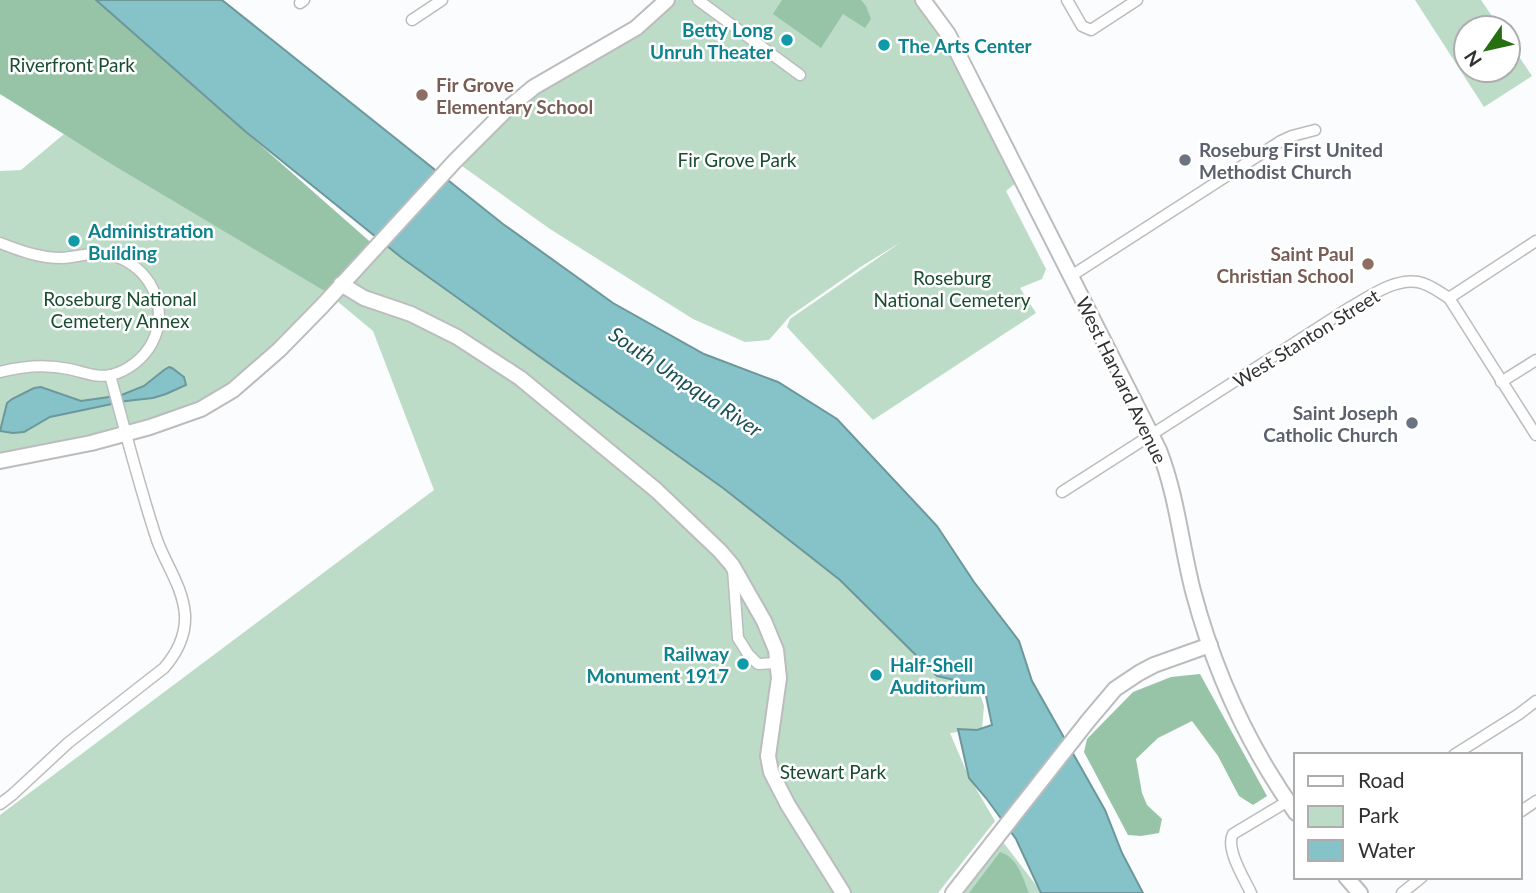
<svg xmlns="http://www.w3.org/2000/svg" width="1536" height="893" viewBox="0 0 1536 893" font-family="Lato,sans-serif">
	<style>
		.green { fill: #bcdcc7 }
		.forest { fill: #97c4a7 }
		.water { fill: #86c3c9; stroke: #6c979b; stroke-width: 2 }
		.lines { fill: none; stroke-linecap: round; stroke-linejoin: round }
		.street-casing { stroke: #bbbcbd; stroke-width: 13 }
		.secondary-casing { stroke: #bbbcbd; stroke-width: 18 }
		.street { stroke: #fff; stroke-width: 10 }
		.secondary { stroke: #fff; stroke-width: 14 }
		.culture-dot { fill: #0f9aa8; stroke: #fff; stroke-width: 2.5 }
		.education-dot { fill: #8d6e63; stroke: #fff; stroke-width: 2.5 }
		.worship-dot { fill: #6b7280; stroke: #fff; stroke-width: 2.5 }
		.labels { text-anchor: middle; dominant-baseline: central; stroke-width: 5; stroke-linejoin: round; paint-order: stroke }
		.culture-label { font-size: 19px; font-weight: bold; fill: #0d838f; stroke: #fff; text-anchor: start }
		.park-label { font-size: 19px; fill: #184d30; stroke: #fff }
		.education-label { font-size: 19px; font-weight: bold; fill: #785e54; stroke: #fff; text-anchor: start }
		.worship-label { font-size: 19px; font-weight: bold; fill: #5b616d; stroke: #fff; text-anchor: start }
		.street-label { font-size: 19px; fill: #313131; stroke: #fff }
		.water-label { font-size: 21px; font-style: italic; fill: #1d5256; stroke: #fff }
	</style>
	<rect width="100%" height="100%" fill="#fbfcfd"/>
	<!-- green -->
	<g class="green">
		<polygon points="667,0 923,0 1022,178 1006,191 1046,269 1042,279 1020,288 1036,313 873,420 787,327 790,319 901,242 862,266 790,316 769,340 745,342 693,319 550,229 455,161 534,87"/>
		<polygon points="1415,0 1481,0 1500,28 1466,28 1466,70 1508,70 1508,40 1532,76 1484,107"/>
		<polygon points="64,134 331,295 409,211 652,437 748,507 840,580 937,676 977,685 984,706 982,729 950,733 968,775 995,821 938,893 0,893 0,815 434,490 373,331 331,296 201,409 0,460 0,171 21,170"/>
		<polygon points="1003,842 1039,889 1040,893 963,893"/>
	</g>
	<!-- forest -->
	<g class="forest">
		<polygon points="0,0 96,0 376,247 331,295 113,165 0,94"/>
		<polygon points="782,0 861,0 866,6 871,19 865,28 843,14 821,48 773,14"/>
		<polygon points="1200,674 1267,796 1253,805 1239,796 1218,756 1192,721 1158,738 1136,759 1142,793 1147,805 1162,819 1159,833 1141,836 1128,835 1084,752 1087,739 1133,692 1171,677"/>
		<path d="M 1000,852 C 1018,858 1022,876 1029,893 L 969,893 Z"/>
	</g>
	<!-- water -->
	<g class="water">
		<polygon points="96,0 222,0 503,224 613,303 704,354 778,382 837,419 937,526 974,582 1019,641 1032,681 1105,810 1122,853 1143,893 1041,893 1016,839 986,798 969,778 958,729 977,730 992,725 986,696 977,685 937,676 840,580 723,488 402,258 246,132"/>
		<polygon points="169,367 172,368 184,377 186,385 166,394 153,398 126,401 50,417 24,432 13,433 0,431 7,403 12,399 34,388 41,387 81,401 109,397 119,396 144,386 164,370"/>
	</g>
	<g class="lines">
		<!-- street casing -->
		<g class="street-casing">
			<g id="street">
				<polyline points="698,0 800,75"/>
				<polyline points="1067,0 1082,26 1091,30 1137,0"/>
				<polyline points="300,3 304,0"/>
				<polyline points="412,20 442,0"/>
				<path d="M 0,243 C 21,251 39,258 62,258 C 77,257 95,251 110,255 C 149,264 171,307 152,343 C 144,358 128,371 111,375 C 97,378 83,372 69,369 C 45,364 23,366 0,372"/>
				<polyline points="1071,276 1281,141 1292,136 1315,130"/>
				<polyline points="1449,298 1536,241"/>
				<polyline points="1501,382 1536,360"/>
				<path d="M 1062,492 L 1349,308 C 1369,297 1394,278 1418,282 C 1430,284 1439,292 1449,298 L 1536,435"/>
				<polyline points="733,569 738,638 748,654 758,664 778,663"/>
				<polyline points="1454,755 1519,714 1536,701"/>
				<path d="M 0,804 L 12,795 L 68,743 L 164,668 C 177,653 186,636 185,615 C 183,587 166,565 157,540 C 139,486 125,430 110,375"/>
				<polyline points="1520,812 1536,801"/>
				<path d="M 1251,893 C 1244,878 1225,848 1233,834 L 1288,801"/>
				<polyline points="1402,893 1422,877"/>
			</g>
		</g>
		<!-- secondary casing -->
		<g class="secondary-casing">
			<g id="secondary">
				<path d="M 923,0 L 948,34 L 1159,450 C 1177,496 1181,544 1193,591 C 1214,670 1248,746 1296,813"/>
				<polyline points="341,284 364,298 411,314 457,337 520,378 656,490 720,551 732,565 764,621 776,650 779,678 768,756 771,772 788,805 843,893"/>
				<polyline points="0,461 91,443 150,427 201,409 233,390 279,350 323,305 455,161 506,110 534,87 636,28 667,0"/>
				<polyline points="1346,877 1360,893"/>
				<polyline points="953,893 1088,721 1115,689 1139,673 1154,665 1210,645"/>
			</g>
		</g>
		<!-- street -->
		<use href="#street" class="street"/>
		<!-- secondary -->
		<use href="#secondary" class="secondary"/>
	</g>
	<!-- markers -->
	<g class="culture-dot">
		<circle cx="787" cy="40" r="7"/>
		<circle cx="884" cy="45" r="7"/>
		<circle cx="74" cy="241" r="7"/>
		<circle cx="743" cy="664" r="7"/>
		<circle cx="876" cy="675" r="7"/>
	</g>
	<g class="education-dot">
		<circle cx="422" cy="95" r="7"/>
		<circle cx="1368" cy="264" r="7"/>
	</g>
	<g class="worship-dot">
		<circle cx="1185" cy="160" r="7"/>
		<circle cx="1412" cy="423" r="7"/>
	</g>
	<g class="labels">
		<!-- culture labels -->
		<g class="culture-label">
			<text x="773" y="29" text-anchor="end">Betty Long<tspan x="773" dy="22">Unruh Theater</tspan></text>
			<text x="898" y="45">The Arts Center</text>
			<text x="88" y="230">Administration<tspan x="88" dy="22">Building</tspan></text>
			<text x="729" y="653" text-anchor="end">Railway<tspan x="729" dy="22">Monument 1917</tspan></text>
			<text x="890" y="664">Half-Shell<tspan x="890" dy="22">Auditorium</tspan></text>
		</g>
		<!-- park labels -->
		<g class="park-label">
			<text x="72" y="64">Riverfront Park</text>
			<text x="737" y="159">Fir Grove Park</text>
			<text x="952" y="277">Roseburg<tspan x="952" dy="22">National Cemetery</tspan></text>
			<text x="120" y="298">Roseburg National<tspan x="120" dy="22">Cemetery Annex</tspan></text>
			<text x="833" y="771">Stewart Park</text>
		</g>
		<!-- education labels -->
		<g class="education-label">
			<text x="436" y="84">Fir Grove<tspan x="436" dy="22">Elementary School</tspan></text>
			<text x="1354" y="253" text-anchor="end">Saint Paul<tspan x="1354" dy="22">Christian School</tspan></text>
		</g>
		<!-- worship labels -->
		<g class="worship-label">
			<text x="1199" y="149">Roseburg First United<tspan x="1199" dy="22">Methodist Church</tspan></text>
			<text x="1398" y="412" text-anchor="end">Saint Joseph<tspan x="1398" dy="22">Catholic Church</tspan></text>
		</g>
		<!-- street labels -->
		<g class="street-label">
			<text transform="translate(1306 338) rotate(-32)">West Stanton Street</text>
			<text transform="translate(1122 380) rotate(64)">West Harvard Avenue</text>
		</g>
		<!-- water labels -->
		<g class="water-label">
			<text transform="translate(686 381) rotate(34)">South Umpqua River</text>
		</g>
	</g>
	<!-- legend -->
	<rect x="1294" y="753" width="228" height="126" fill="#ffffff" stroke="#adadad" stroke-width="2"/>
	<rect x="1308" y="776" width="35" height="10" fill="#ffffff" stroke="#adadad" stroke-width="2"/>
	<text x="1358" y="788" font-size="21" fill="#313131">Road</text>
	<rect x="1308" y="806" width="35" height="21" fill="#bcdcc7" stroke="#adadad" stroke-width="2"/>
	<text x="1358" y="823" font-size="21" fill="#313131">Park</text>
	<rect x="1308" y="840" width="35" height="21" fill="#86c3c9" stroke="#adadad" stroke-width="2"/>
	<text x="1358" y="858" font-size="21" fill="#313131">Water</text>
	<!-- north arrow -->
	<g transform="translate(1487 49) rotate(236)"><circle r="33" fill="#ffffff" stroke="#adadad" stroke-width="2"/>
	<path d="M0-5L12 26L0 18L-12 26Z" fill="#266f11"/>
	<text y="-10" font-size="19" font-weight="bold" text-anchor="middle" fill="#313131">N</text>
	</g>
</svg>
